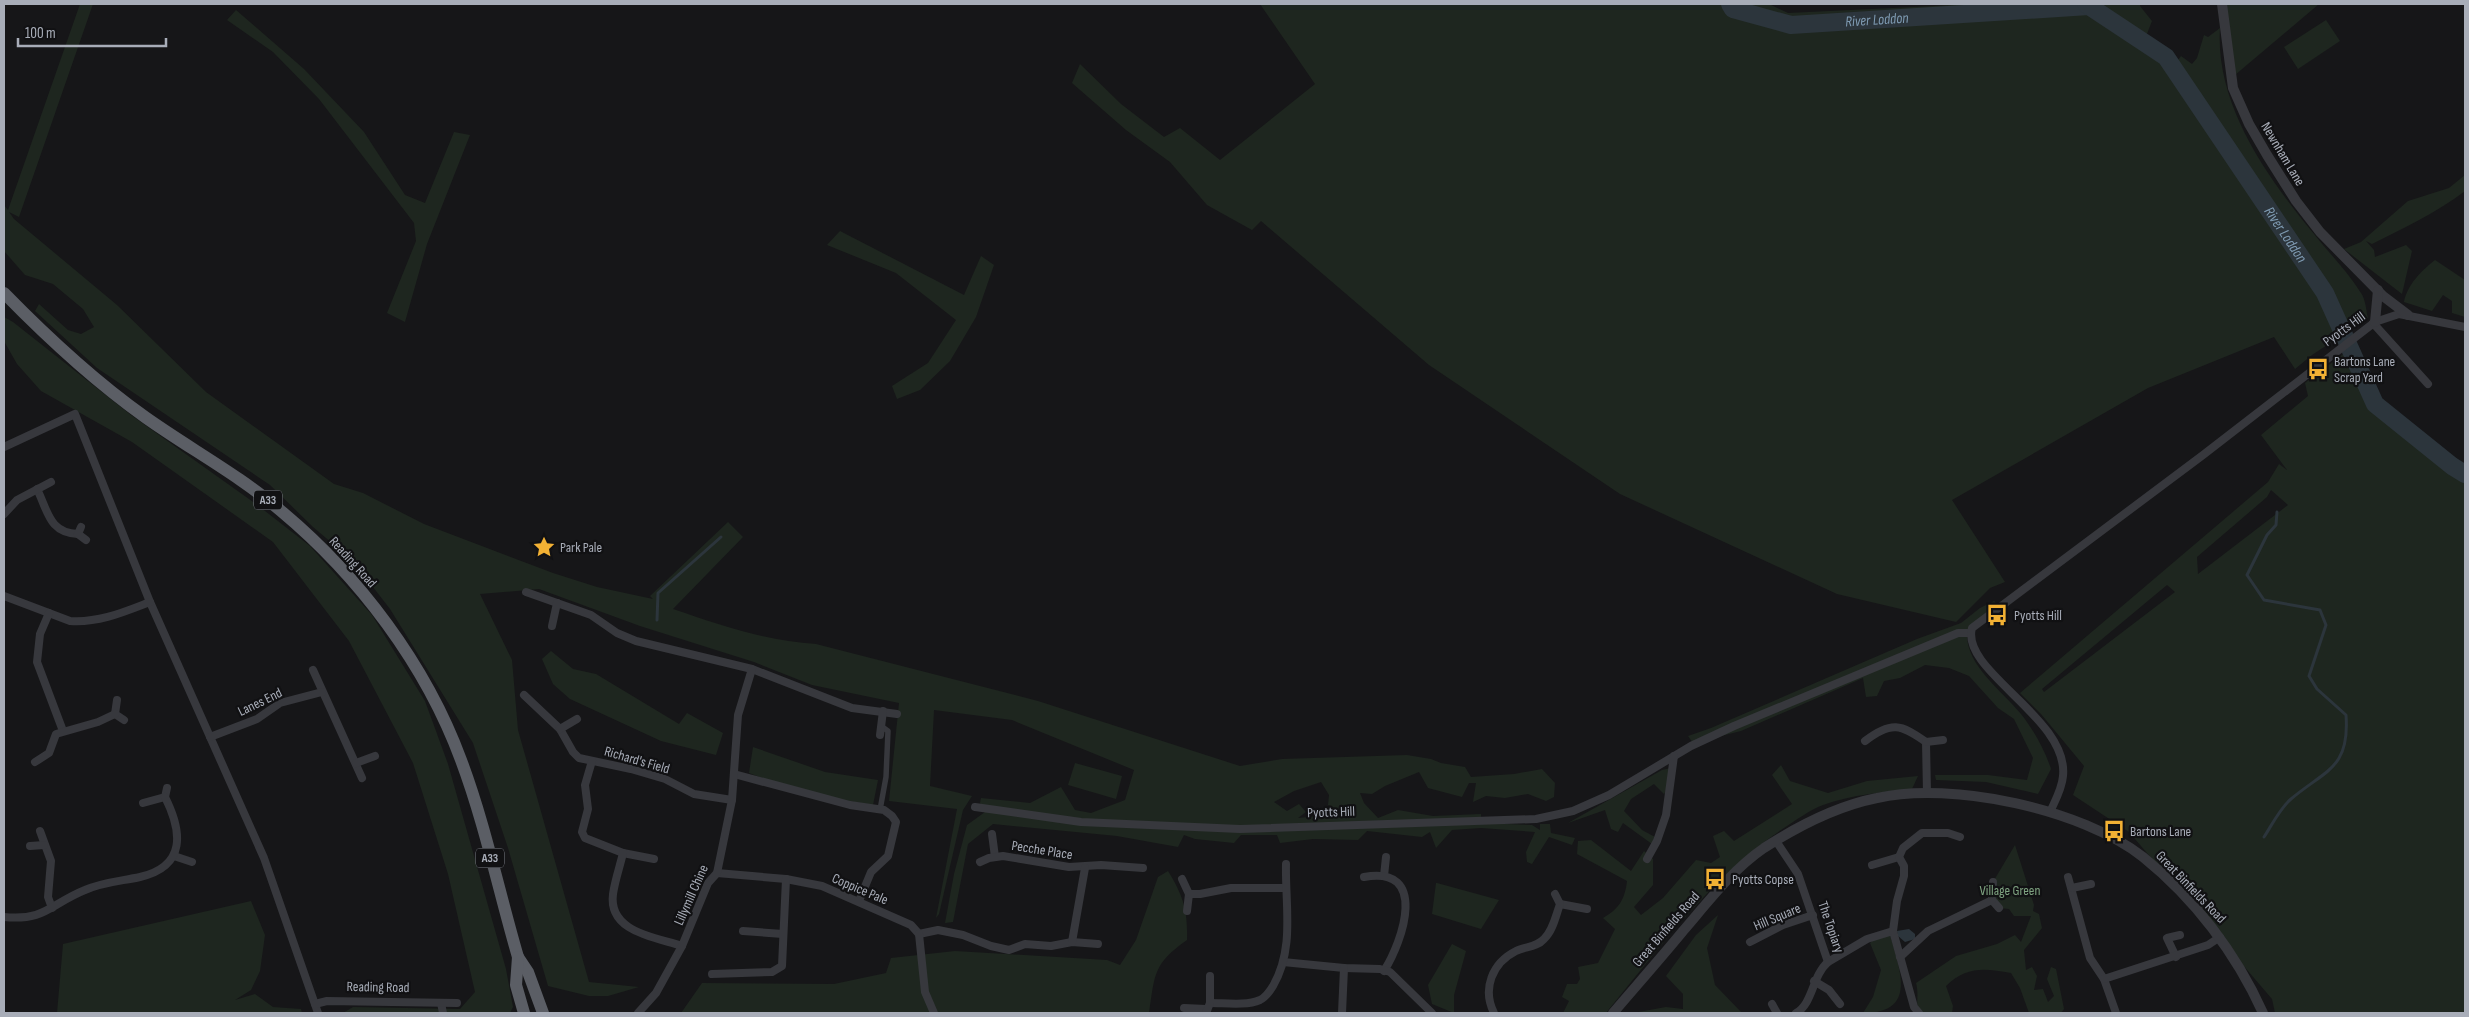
<svg xmlns="http://www.w3.org/2000/svg" width="2469" height="1017" viewBox="0 0 2469 1017" font-family="'Sofia Sans Condensed',sans-serif">
	<style>
		.green { fill: #1e261f; fill-rule: evenodd }
		.water { fill: #2c353c }
		.lines { fill: none; stroke-linecap: round; stroke-linejoin: round }
		.stream { stroke: #2c353c; stroke-width: 3 }
		.river { stroke: #2c353c; stroke-width: 18 }
		.pedestrian { stroke: #37383d; stroke-width: 5.5 }
		.minor { stroke: #37383d; stroke-width: 8 }
		.tertiary { stroke: #37383d; stroke-width: 10 }
		.trunk { stroke: #5b5e65; stroke-width: 12 }
		.labels { text-anchor: middle; dominant-baseline: central; stroke-width: 4.5; stroke-linejoin: round; paint-order: stroke }
		.shield { fill: #111113; stroke: #7b7e86; stroke-width: 1 }
		.shield-label { font-size: 12px; font-weight: bold; fill: #a8adb8 }
		.street-label { font-size: 14px; fill: #a8adb8; stroke: #111113 }
		.poi-label { font-size: 14px; fill: #a8adb8; stroke: #111113; text-anchor: start }
		.park-label { font-size: 14px; fill: #7fa381; stroke: #111113 }
		.water-label { font-size: 15px; font-style: italic; fill: #7f9bb3; stroke: #111113 }
	</style>
	<rect width="100%" height="100%" fill="#161618"/>
	<!-- green -->
	<g class="green">
		<path d="M 80,4 L 93,4 L 19,217 L 9,212 L 14,219 L 117,305 L 206,392 L 334,484 L 363,493 L 424,524 L 553,573 L 597,587 L 653,599 L 650,596 L 728,522 L 743,537 L 673,609 C 720,625 766,641 816,644 L 1038,701 L 1240,766 L 1282,759 L 1407,755 L 1431,759 L 1441,763 L 1465,767 L 1471,777 L 1514,774 L 1542,769 L 1555,783 L 1554,797 L 1546,801 L 1528,794 L 1505,798 L 1486,796 L 1473,802 L 1476,783 L 1469,783 L 1462,797 L 1428,788 L 1419,772 L 1385,786 L 1372,794 L 1360,793 L 1364,803 L 1378,818 L 1398,810 L 1433,816 L 1481,814 L 1481,823 L 1532,825 L 1540,830 L 1540,824 L 1550,824 L 1551,833 L 1575,838 L 1572,845 L 1549,837 L 1532,864 L 1527,862 L 1526,852 L 1535,832 L 1481,828 L 1452,830 L 1436,848 L 1430,832 L 1422,837 L 1367,831 L 1358,840 L 1313,839 L 1280,843 L 1277,835 L 1241,835 L 1234,843 L 1195,839 L 1184,835 L 1178,847 L 1117,836 L 993,824 L 968,844 L 953,922 L 945,923 L 954,874 L 967,825 L 985,812 L 980,803 L 981,798 L 1030,803 L 1061,787 L 1075,810 L 1091,813 L 1125,800 L 1134,770 L 1012,720 L 934,710 L 930,786 L 972,796 L 963,810 L 939,914 L 936,918 L 957,809 L 889,801 L 899,703 L 812,685 L 754,662 L 640,626 L 539,589 L 480,594 L 512,660 L 518,730 L 589,982 L 639,987 L 608,996 L 589,996 L 548,986 L 508,848 L 473,743 L 390,609 L 352,560 L 313,527 L 270,485 L 97,368 L 35,311 L 39,304 L 68,330 L 81,334 L 94,327 L 83,309 L 53,284 L 25,275 L 4,251 L 4,205 L 8,210 ZM 1321,782 L 1329,795 L 1328,805 L 1347,813 L 1298,818 L 1306,812 L 1299,804 L 1287,811 L 1274,802 L 1294,791 Z"/>
		<path d="M 1260,4 L 1769,4 L 1788,13 L 1975,4 L 2140,4 L 2140,6 L 2152,21 L 2145,39 L 2166,57 L 2178,60 L 2181,56 L 2192,64 L 2197,58 L 2204,35 L 2208,37 L 2220,28 C 2215,105 2267,177 2314,234 C 2329,253 2348,272 2361,293 C 2366,300 2366,311 2368,318 L 2312,355 L 2295,369 L 2274,337 L 2148,388 L 1952,500 L 2005,582 L 1990,588 L 1956,622 L 1837,594 L 1620,494 L 1429,365 L 1261,221 L 1252,230 L 1207,205 L 1170,162 L 1126,130 L 1072,83 L 1080,64 L 1121,104 L 1164,137 L 1180,128 L 1220,160 L 1315,84 Z"/>
		<polygon points="2225,4 2319,4 2235,75"/>
		<polygon points="236,10 304,69 364,132 405,195 425,203 454,132 470,135 427,244 405,322 387,313 416,241 414,223 319,99 273,52 227,20"/>
		<polygon points="2326,20 2340,41 2298,69 2284,47"/>
		<path d="M 2465,175 L 2465,191 C 2436,213 2404,228 2372,244 L 2366,241 L 2374,250 L 2375,257 L 2406,245 L 2412,251 L 2402,294 L 2344,249 L 2361,242 L 2408,201 L 2449,188 Z"/>
		<polygon points="840,231 964,295 981,256 994,265 976,317 950,361 920,390 897,399 892,386 928,363 956,320 896,273 827,245"/>
		<path d="M 2435,260 L 2465,280 L 2465,317 L 2452,313 L 2452,301 L 2443,295 L 2432,311 L 2404,302 C 2407,285 2422,270 2435,260 Z"/>
		<polygon points="4,317 13,322 131,415 256,504 310,546 372,615 425,701 448,764 506,969 513,1007 510,1013 343,1013 353,1007 460,1009 475,992 448,874 413,763 349,641 273,542 132,442 41,391 17,364 4,341"/>
		<path d="M 2346,352 L 2373,408 L 2450,471 L 2465,480 L 2465,1013 L 2275,1013 L 2272,999 L 2129,832 L 2073,795 L 2084,766 L 2041,714 L 2020,693 L 2268,482 L 2279,464 L 2287,470 L 2261,435 L 2308,396 L 2305,383 ZM 2271,490 L 2288,505 L 2198,574 L 2197,557 L 2267,497 ZM 2167,585 L 2175,592 L 2044,692 L 2042,689 Z"/>
		<path d="M 1994,601 L 1999,605 L 1967,635 C 1967,666 2002,691 2021,714 C 2033,729 2045,750 2051,769 L 2038,794 L 1986,782 L 1936,780 L 1935,775 L 1988,775 L 2027,780 L 2033,758 L 2014,719 L 1998,708 L 1969,676 L 1949,668 L 1925,665 L 1900,678 L 1884,681 L 1877,696 L 1866,697 L 1863,678 L 1741,731 L 1693,743 L 1688,736 L 1711,728 L 1917,639 L 1961,623 L 1980,608 Z"/>
		<polygon points="551,651 573,669 596,674 679,724 687,713 723,733 716,755 661,741 570,699 553,684 542,659"/>
		<polygon points="753,747 825,772 878,780 873,805 805,794 749,773"/>
		<polygon points="1075,763 1122,776 1116,799 1068,785"/>
		<path d="M 1781,765 L 1790,781 L 1828,793 L 1867,781 L 1918,776 L 1912,789 C 1882,792 1851,795 1823,805 C 1810,810 1796,820 1784,828 C 1712,876 1660,947 1606,1013 L 1563,1013 L 1569,1001 L 1562,997 L 1567,984 L 1577,984 L 1580,979 L 1578,967 L 1598,963 L 1615,929 L 1603,918 C 1619,909 1625,899 1627,881 L 1577,854 L 1578,841 L 1591,840 L 1631,871 L 1644,851 L 1653,859 L 1653,885 L 1634,907 L 1641,915 L 1663,898 L 1696,860 L 1711,863 L 1720,857 L 1713,836 L 1724,831 L 1734,841 L 1792,804 L 1772,775 Z"/>
		<polygon points="1671,768 1671,783 1664,794 1654,784 1631,799 1624,811 1642,830 1655,837 1652,844 1623,823 1618,832 1611,829 1605,810 1568,823 1662,770"/>
		<path d="M 2015,845 L 2034,905 L 2033,911 L 2039,914 L 2042,928 L 2024,950 L 2026,970 L 2032,967 L 2037,976 L 2034,990 L 2043,989 L 2048,1002 L 2054,996 L 2047,979 L 2051,967 L 2056,969 L 2064,1009 L 2061,1013 L 2029,1013 L 2020,988 L 2011,973 C 1985,968 1966,966 1946,986 L 1953,1006 L 1952,1013 L 1918,1013 C 1916,1002 1919,994 1916,983 L 1956,956 L 1997,944 L 2015,935 L 2021,942 L 2031,916 L 2014,916 L 2009,909 L 1999,908 L 1992,900 L 1993,882 Z"/>
		<path d="M 1168,871 C 1183,895 1188,911 1187,940 C 1153,964 1155,974 1149,1013 L 681,1013 L 702,983 L 834,984 L 886,973 L 891,958 L 955,951 L 1107,960 L 1120,965 L 1136,940 L 1158,877 Z"/>
		<polygon points="1436,883 1437,883 1499,900 1481,929 1432,914"/>
		<polygon points="251,901 265,935 260,971 251,990 235,1000 255,994 273,1007 301,1009 302,1013 57,1013 63,944"/>
		<polygon points="1718,915 1707,948 1715,985 1742,1013 1633,1013 1666,1007 1683,1009 1683,994 1666,976 1696,935"/>
		<path d="M 1879,934 L 1890,934 C 1899,969 1919,1013 1863,1013 L 1873,997 L 1881,970 L 1870,943 Z"/>
		<polygon points="1452,944 1466,951 1454,995 1454,1013 1432,1004 1428,985"/>
	</g>
	<!-- water -->
	<polygon class="water" points="1909,929 1915,934 1915,939 1905,942 1898,936 1897,931"/>
	<g class="lines">
		<!-- stream -->
		<g class="stream">
			<polyline points="657,620 658,593 721,537"/>
			<path d="M 2264,837 C 2272,825 2280,808 2291,799 C 2325,770 2350,769 2346,715 L 2317,689 L 2309,676 L 2326,625 L 2320,610 L 2264,600 L 2247,575 L 2267,535 L 2276,525 L 2277,512"/>
		</g>
		<!-- river -->
		<g class="river">
			<path id="s1" d="M 1730,4 L 1733,9 L 1791,25 L 2089,6"/>
			<path id="s2" d="M 2086,4 L 2166,57 L 2325,293 L 2375,404 L 2452,466 L 2465,474"/>
		</g>
		<!-- pedestrian -->
		<polyline class="pedestrian" points="880,810 886,777 888,731 881,726"/>
		<!-- minor -->
		<g class="minor">
			<polyline points="2373,323 2428,384"/>
			<polyline points="4,447 75,414 150,602 264,858 318,1013"/>
			<path d="M 37,489 C 48,511 49,533 78,534"/>
			<polyline points="4,514 17,500 51,482"/>
			<polyline points="81,527 78,534 86,540"/>
			<polyline points="526,592 591,615 617,633 636,641 752,669 852,708 897,714"/>
			<path d="M 4,596 L 70,621 C 99,623 124,612 150,602"/>
			<polyline points="49,613 40,634 37,662 63,731"/>
			<polyline points="552,626 557,603"/>
			<polyline points="313,670 362,778"/>
			<polyline points="524,695 560,729 573,752 579,758 631,769 665,779 694,794 732,800"/>
			<polyline points="117,700 115,714 124,720"/>
			<polyline points="560,729 577,719"/>
			<polyline points="880,735 883,711"/>
			<polyline points="210,737 257,719 280,703 322,692"/>
			<path d="M 1865,741 C 1891,721 1901,724 1926,742 L 1927,793"/>
			<polyline points="1926,742 1943,740"/>
			<polyline points="592,761 585,785 588,809 582,832 585,838 623,853 654,859"/>
			<polyline points="35,762 49,753 56,734 98,722 115,714"/>
			<polyline points="356,763 375,756"/>
			<polyline points="734,774 850,805 884,810 892,816 896,822 888,856 871,872 859,901"/>
			<polyline points="143,803 165,797 167,788"/>
			<polyline points="975,807 1081,822 1240,829 1536,819 1573,811 1609,795 1691,746 1734,726 1958,633 1971,633"/>
			<path d="M 2050,812 C 2055,801 2062,789 2063,776 C 2069,718 1960,671 1972,628 L 2203,455 L 2375,322 L 2399,314 L 2465,327"/>
			<polyline points="40,831 51,861 48,897 52,908"/>
			<polyline points="992,834 995,857"/>
			<polyline points="1776,841 1798,874 1828,962 1867,939 1893,931 1914,1007 1919,1013"/>
			<polyline points="30,846 44,845"/>
			<path d="M 623,853 C 620,866 615,880 613,894 C 608,932 655,937 682,946"/>
			<polyline points="174,856 192,862"/>
			<polyline points="1647,859 1657,841 1666,815 1674,756"/>
			<polyline points="980,862 989,858 1003,856 1069,867 1101,865 1143,868"/>
			<polyline points="1872,865 1899,857"/>
			<polyline points="717,873 786,879 822,886 911,925 919,934"/>
			<polyline points="1384,876 1386,857"/>
			<path d="M 1364,877 C 1429,865 1403,941 1384,971"/>
			<polyline points="2068,877 2090,958 2104,979 2116,1013"/>
			<polyline points="1182,879 1189,894 1187,911"/>
			<polyline points="1993,882 1992,900 1999,908"/>
			<polyline points="2072,888 2091,884"/>
			<polyline points="1189,894 1200,894 1231,888 1285,888"/>
			<polyline points="1560,904 1587,909"/>
			<path d="M 4,917 C 46,921 50,904 85,890 C 103,882 122,881 140,877 C 187,866 182,831 165,797"/>
			<polyline points="743,931 783,934"/>
			<polyline points="1893,931 1897,901 1904,876 1904,866 1899,857 1903,848 1922,833 1948,833 1960,837"/>
			<polyline points="919,934 938,930 963,935 991,946 1009,950 1025,944 1051,946 1072,942 1098,944"/>
			<polyline points="919,934 925,992 934,1013"/>
			<polyline points="1072,942 1085,868"/>
			<polyline points="1750,942 1783,925 1813,915"/>
			<polyline points="1900,957 1928,931 1992,900"/>
			<polyline points="2176,957 2167,938 2180,935"/>
			<polyline points="1283,962 1344,968 1380,969 1390,972 1432,1013"/>
			<polyline points="712,974 772,972 782,966 786,879"/>
			<polyline points="2104,979 2208,945 2220,937"/>
			<polyline points="1814,981 1829,990 1840,1004"/>
			<polyline points="441,1003 443,1013"/>
			<path d="M 1210,1003 C 1225,1003 1246,1006 1260,1000 C 1266,997 1270,991 1273,986 C 1295,948 1285,905 1286,864"/>
			<polyline points="315,1004 327,1001 457,1003"/>
			<polyline points="1772,1004 1777,1013"/>
			<polyline points="1184,1008 1206,1009"/>
			<polyline points="638,1013 656,993 682,946 708,883 717,873 732,800 738,715 752,669"/>
			<polyline points="1206,1013 1210,1003 1210,976"/>
			<polyline points="1342,1013 1344,968"/>
			<path d="M 1494,1013 C 1482,989 1492,963 1516,951 C 1525,946 1536,948 1544,939 C 1553,931 1556,915 1560,904 L 1555,894"/>
			<path d="M 1796,1013 C 1813,1004 1812,976 1828,962"/>
		</g>
		<!-- tertiary -->
		<g class="tertiary">
			<polyline points="2222,4 2233,88 2249,124 2267,155 2296,201 2320,232 2383,296 2408,315"/>
			<polyline points="2375,322 2378,290"/>
			<path d="M 1613,1013 C 1636,986 1660,959 1683,931 C 1708,902 1732,870 1764,848 C 1798,826 1837,806 1877,798 C 1952,781 2082,809 2143,857 C 2194,898 2236,953 2263,1013"/>
		</g>
		<!-- trunk -->
		<g class="trunk">
			<path d="M 4,293 C 48,338 93,380 145,417 C 190,449 239,475 281,511 C 359,576 426,665 461,760 C 485,824 499,892 518,957 L 528,972 L 543,1013"/>
			<polyline points="518,957 516,985 524,1013"/>
		</g>
	</g>
	<!-- icons -->
	<defs>
		<g id="bus-bare" transform="scale(1.725)"><path d="M-5-6H5V4H4V6H2V4H-2V6H-4V4H-5ZM-3.5-4V0h7V-4ZM-3.5 1.2v1.5H-2V1.2ZM2 1.2v1.5H3.5V1.2Z" fill="#f2b134" stroke="#111113" stroke-width="2.5" paint-order="stroke"/></g>
		<g id="sight-bare" transform="scale(1.725)"><path d="M0-6L1.8-2.2L6-1.7L2.9 1.2L3.7 5.4L0 3.3L-3.7 5.4L-2.9 1.2L-6-1.7L-1.8-2.2Z" fill="#f2b134" stroke="#111113" stroke-width="2.5" paint-order="stroke"/></g>
	</defs>
	<g fill-rule="evenodd">
		<use href="#bus-bare" x="2318" y="369"/>
		<use href="#sight-bare" x="544" y="547"/>
		<use href="#bus-bare" x="1997" y="615"/>
		<use href="#bus-bare" x="2114" y="831"/>
		<use href="#bus-bare" x="1715" y="879"/>
	</g>
	<g class="labels">
		<!-- shield labels -->
		<g class="shield">
			<rect x="254" y="490.5" width="28" height="19" rx="4"/>
			<rect x="476" y="848.5" width="28" height="19" rx="4"/>
		</g>
		<g class="shield-label">
			<text x="268" y="500">A33</text>
			<text x="490" y="858">A33</text>
		</g>
		<!-- street labels -->
		<g class="street-label">
			<text transform="translate(2283 154) rotate(59)">Newnham Lane</text>
			<text transform="translate(2344 329) rotate(-36)">Pyotts Hill</text>
			<text transform="translate(353 562) rotate(48)">Reading Road</text>
			<text transform="translate(260 702) rotate(-26)">Lanes End</text>
			<text transform="translate(637 760) rotate(16)">Richard's Field</text>
			<text transform="translate(1331 812) rotate(-2)">Pyotts Hill</text>
			<text transform="translate(1042 850) rotate(9)">Pecche Place</text>
			<text transform="translate(2191 887) rotate(46)">Great Binfields Road</text>
			<text transform="translate(860 889) rotate(23)">Coppice Pale</text>
			<text transform="translate(691 895) rotate(-66)">Lillymill Chine</text>
			<text transform="translate(1777 917) rotate(-23)">Hill Square</text>
			<text transform="translate(1831 927) rotate(71)">The Topiary</text>
			<text transform="translate(1666 929) rotate(-49)">Great Binfields Road</text>
			<text transform="translate(378 987) rotate(1)">Reading Road</text>
		</g>
		<!-- poi labels -->
		<g class="poi-label">
			<text x="2334" y="361">Bartons Lane<tspan x="2334" dy="16">Scrap Yard</tspan></text>
			<text x="560" y="547">Park Pale</text>
			<text x="2014" y="615">Pyotts Hill</text>
			<text x="2130" y="831">Bartons Lane</text>
			<text x="1732" y="879">Pyotts Copse</text>
		</g>
		<!-- park labels -->
		<g class="park-label">
			<text x="2010" y="890">Village Green</text>
		</g>
		<!-- water labels -->
		<g class="water-label">
			<text stroke="none"><textPath href="#s1" startOffset="152">River Loddon</textPath></text>
			<text stroke="none"><textPath href="#s2" startOffset="310">River Loddon</textPath></text>
		</g>
	</g>
	<!-- border -->
	<rect width="2469" height="1017" fill="none" stroke="#a8adb8" stroke-width="10"/>
	<!-- scale -->
	<path d="M18 38v8h148v-8" fill="none" stroke="#a8adb8" stroke-width="2.5"/>
	<text x="25" y="38" font-size="15" fill="#a8adb8" stroke="#111113" stroke-width="4" paint-order="stroke">100 m</text>
</svg>
